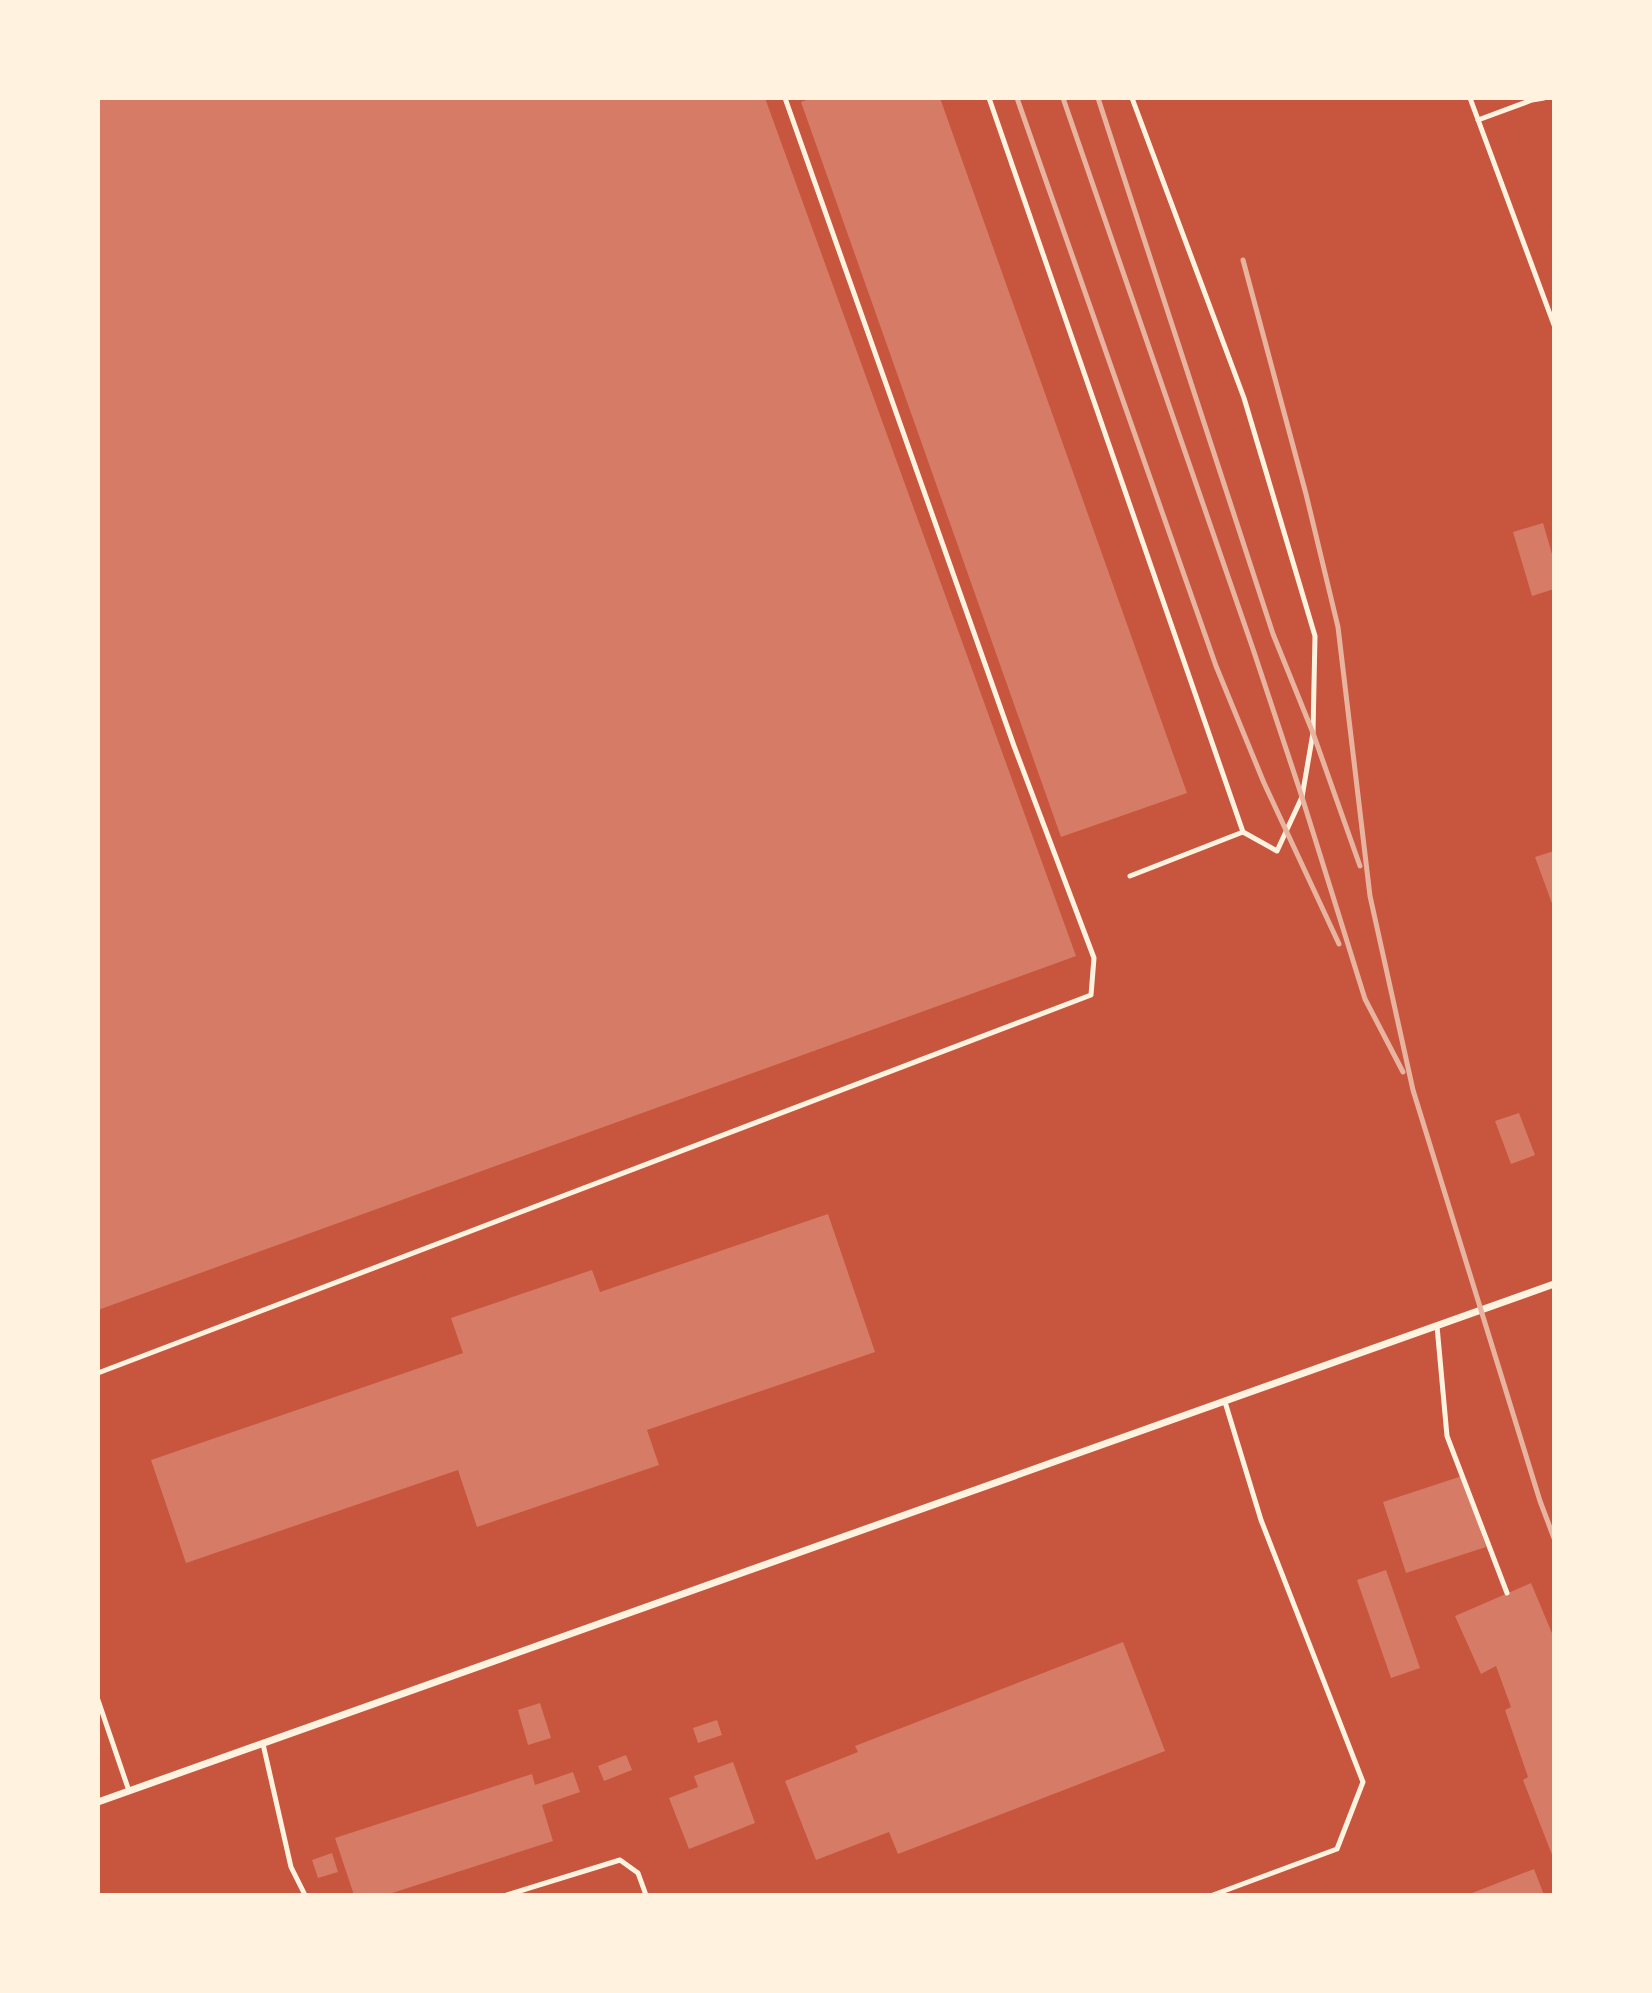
<svg xmlns="http://www.w3.org/2000/svg" width="1652" height="1993" viewBox="0 0 1652 1993" font-family="'IBM Plex Sans',sans-serif">
	<style>
		.building { fill: #d67c66 }
		.lines { fill: none; stroke-linecap: round; stroke-linejoin: round }
		.service { stroke: #fff3e0; stroke-width: 5 }
		.minor { stroke: #fff3e0; stroke-width: 7 }
		.rail { stroke: #e9b49f; stroke-width: 5 }
	</style>
	<rect width="100%" height="100%" fill="#c8553d"/>
	<!-- building -->
	<g class="building">
		<polygon points="98,98 765,98 1076,956 98,1310"/>
		<polygon points="812,98 940,98 1187,793 1061,837 801,102"/>
		<polygon points="1543,523 1554,561 1554,589 1532,596 1513,532"/>
		<polygon points="1554,851 1554,909 1535,857"/>
		<polygon points="1519,1113 1535,1155 1511,1164 1495,1121"/>
		<polygon points="828,1214 875,1352 647,1430 659,1465 477,1527 458,1470 186,1563 151,1460 463,1353 451,1318 592,1270 600,1292"/>
		<polygon points="1462,1476 1486,1547 1406,1573 1383,1502"/>
		<polygon points="1386,1570 1420,1668 1391,1678 1357,1580"/>
		<polygon points="1531,1583 1554,1638 1554,1860 1523,1780 1528,1777 1505,1710 1511,1707 1496,1666 1481,1674 1455,1616"/>
		<polygon points="1123,1642 1165,1751 898,1854 889,1832 816,1860 785,1781 858,1752 855,1746"/>
		<polygon points="540,1703 551,1738 528,1745 518,1710"/>
		<polygon points="717,1720 722,1735 698,1743 693,1728"/>
		<polygon points="626,1755 632,1770 604,1781 598,1766"/>
		<polygon points="733,1762 755,1823 689,1849 669,1798 698,1787 694,1776"/>
		<polygon points="573,1772 580,1792 542,1805 553,1841 386,1895 354,1895 335,1838 532,1774 535,1785"/>
		<polygon points="332,1853 338,1872 318,1878 312,1860"/>
		<polygon points="1534,1869 1544,1895 1467,1895"/>
	</g>
	<g class="lines">
		<!-- service -->
		<g class="service">
			<polyline points="989,98 1243,832"/>
			<polyline points="1470,98 1554,325"/>
			<polyline points="1478,120 1532,100 1544,98"/>
			<polyline points="1130,876 1243,832 1277,851 1302,797 1313,733 1315,636 1244,398 1132,98"/>
			<polyline points="1437,1326 1447,1436 1507,1593"/>
			<polyline points="98,1373 1091,995 1094,958 1014,746 785,98"/>
			<polyline points="98,1700 129,1791"/>
			<polyline points="263,1744 291,1867 305,1895"/>
			<polyline points="507,1895 620,1860 638,1873 646,1895"/>
			<polyline points="1213,1895 1337,1849 1363,1782 1261,1520 1225,1402"/>
		</g>
		<!-- minor -->
		<polyline class="minor" points="98,1802 1554,1284"/>
		<!-- rail -->
		<g class="rail">
			<polyline points="1017,98 1216,666 1264,783 1339,944"/>
			<polyline points="1063,98 1253,649 1302,797 1365,999 1403,1072"/>
			<polyline points="1098,98 1273,634 1313,733 1360,866"/>
			<polyline points="1243,260 1306,494 1338,627 1370,896 1413,1090 1540,1501 1554,1538"/>
		</g>
	</g>
	<!-- border -->
	<rect width="1652" height="1993" fill="none" stroke="#fff3e0" stroke-width="200"/>
</svg>
